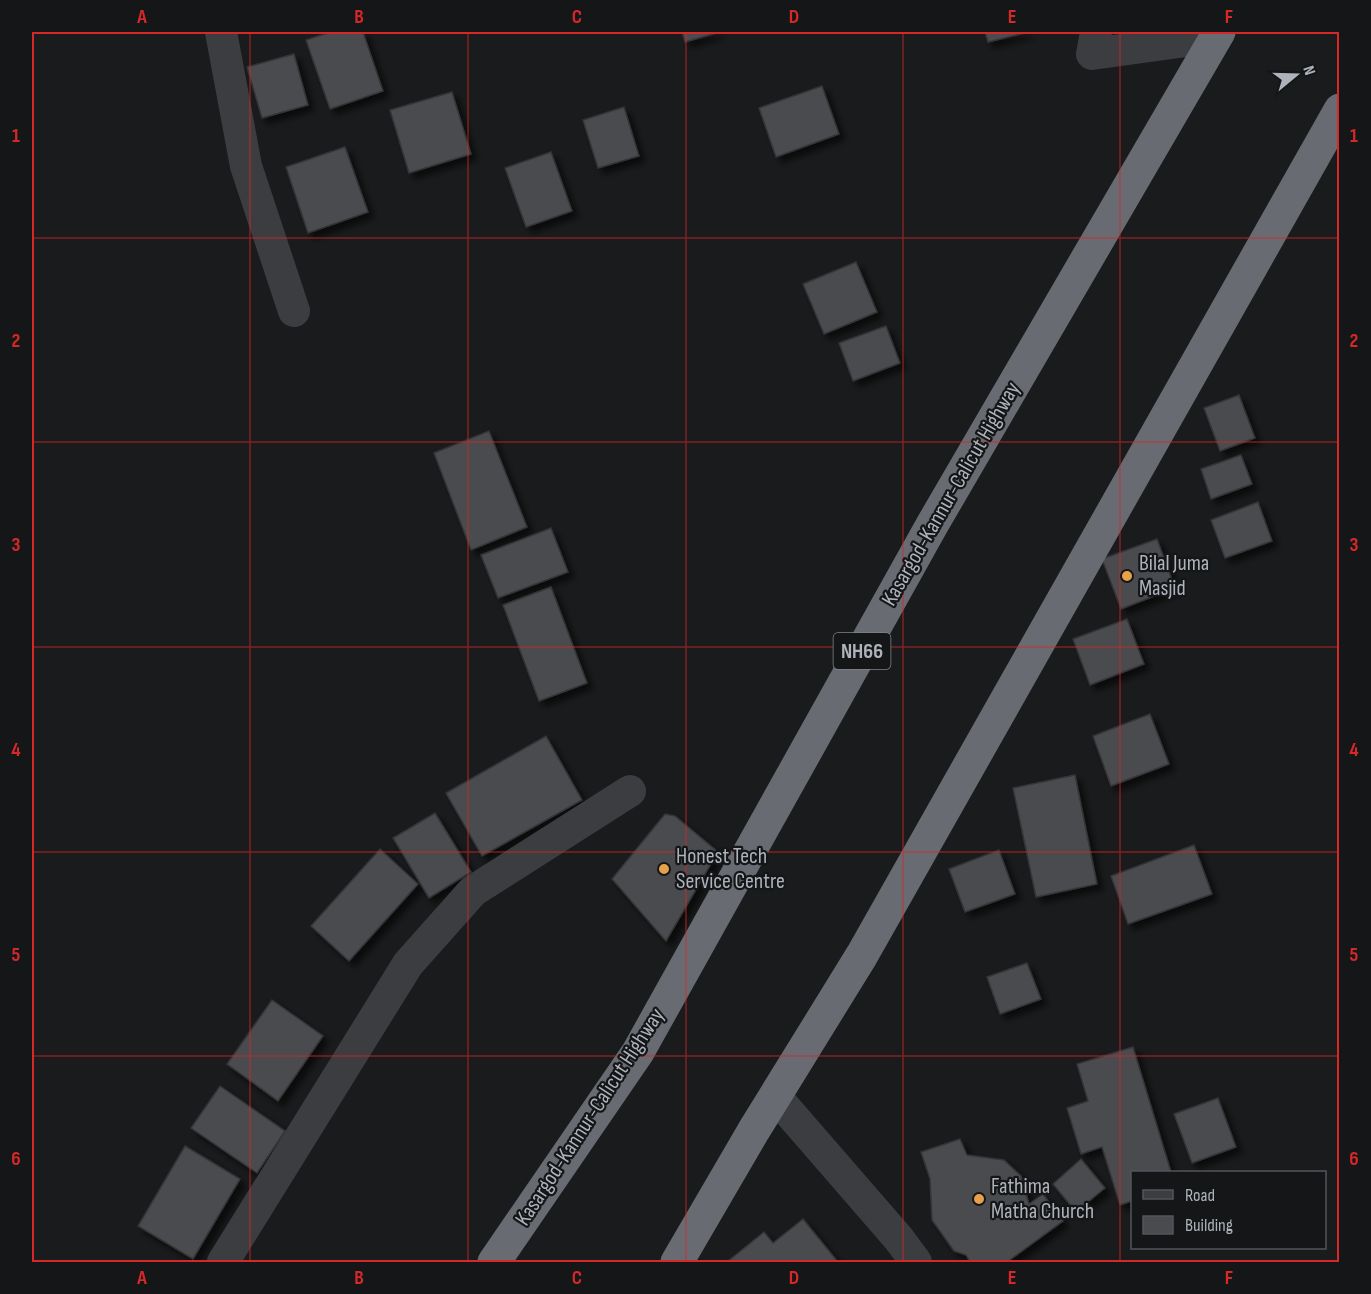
<svg xmlns="http://www.w3.org/2000/svg" width="1371" height="1294" viewBox="0 0 1371 1294" font-family="'Sofia Sans Condensed',sans-serif">
	<style>
		.building { fill: #4a4b4f; stroke: #353538; stroke-width: 1.5; filter: url(#shadow) }
		.lines { fill: none; stroke-linecap: round; stroke-linejoin: round }
		.street { stroke: #3c3d41; stroke-width: 32 }
		.highway { stroke: #686c72; stroke-width: 33 }
		.grid { fill: none; stroke: #d62828; stroke-width: 1.5; stroke-opacity: 0.55 }
		.poi-dot { fill: #e6a149; stroke: #151618; stroke-width: 2 }
		.labels { text-anchor: middle; dominant-baseline: central; stroke-width: 4.5; stroke-linejoin: round; paint-order: stroke }
		.shield { fill: #151618; stroke: #80848a; stroke-width: 1.5 }
		.shield-label { font-size: 21px; font-weight: bold; fill: #aeb3bb }
		.street-label { font-size: 22px; fill: #aeb3bb; stroke: #151618 }
		.poi-label { font-size: 22px; fill: #aeb3bb; stroke: #151618; text-anchor: start }
		.neatline { fill: none; stroke: #d62828; stroke-width: 2 }
		.grid-label { font-size: 20px; text-anchor: middle; font-weight: bold; fill: #d62828 }
	</style>
	<defs>
		<filter id="shadow"><feDropShadow dx="5.5" dy="5.5" stdDeviation="3" flood-color="#0009"/></filter>
	</defs>
	<rect width="100%" height="100%" fill="#1a1b1c"/>
	<!-- building -->
	<g class="building">
		<polygon points="331,32 363,32 383,91 330,109 306,40"/>
		<polygon points="682,32 720,32 685,42"/>
		<polygon points="985,32 1029,32 988,42"/>
		<polygon points="294,54 308,105 262,118 247,67"/>
		<polygon points="822,86 839,134 776,157 759,108"/>
		<polygon points="452,92 471,154 409,173 390,110"/>
		<polygon points="624,107 639,156 598,168 583,120"/>
		<polygon points="345,147 368,212 308,233 286,167"/>
		<polygon points="551,152 572,211 526,227 505,168"/>
		<polygon points="856,262 877,312 824,334 803,284"/>
		<polygon points="886,326 900,363 853,381 839,343"/>
		<polygon points="1239,395 1255,438 1220,451 1204,408"/>
		<polygon points="489,431 527,527 471,550 434,453"/>
		<polygon points="1241,455 1252,484 1211,499 1201,469"/>
		<polygon points="1258,502 1272,541 1225,558 1211,520"/>
		<polygon points="551,528 568,572 498,598 481,555"/>
		<polygon points="1157,539 1175,588 1121,609 1102,559"/>
		<polygon points="551,587 587,683 539,701 503,605"/>
		<polygon points="1127,619 1144,664 1090,685 1073,639"/>
		<polygon points="1150,714 1169,764 1111,786 1093,736"/>
		<polygon points="546,736 582,800 482,856 446,793"/>
		<polygon points="1075,775 1097,884 1036,897 1013,788"/>
		<polygon points="435,813 471,872 429,898 393,838"/>
		<polygon points="665,814 675,816 718,852 666,941 612,879"/>
		<polygon points="1194,845 1212,894 1128,924 1111,876"/>
		<polygon points="380,849 418,884 349,961 311,926"/>
		<polygon points="999,850 1015,894 965,912 949,869"/>
		<polygon points="1027,963 1041,999 1000,1014 987,977"/>
		<polygon points="272,1000 323,1036 278,1101 227,1064"/>
		<polygon points="1133,1047 1171,1172 1132,1172 1132,1201 1120,1205 1102,1147 1081,1154 1067,1108 1088,1101 1077,1064"/>
		<polygon points="220,1086 285,1131 257,1173 191,1128"/>
		<polygon points="1218,1098 1236,1147 1192,1163 1174,1114"/>
		<polygon points="960,1139 967,1155 1004,1160 1021,1176 1029,1204 1043,1194 1063,1221 1007,1262 970,1262 966,1255 954,1251 932,1220 930,1179 921,1152"/>
		<polygon points="185,1146 240,1179 193,1259 138,1226"/>
		<polygon points="1081,1159 1105,1188 1076,1212 1053,1184"/>
		<polygon points="803,1219 838,1262 727,1262 764,1232 773,1243"/>
	</g>
	<g class="lines">
		<!-- street -->
		<g class="street">
			<polyline points="221,32 246,166 294,311"/>
			<polyline points="1096,32 1092,54 1215,37"/>
			<polyline points="775,1096 899,1239 916,1262"/>
			<polyline points="223,1262 408,964 473,891 630,791"/>
		</g>
		<!-- highway -->
		<g class="highway">
			<polyline points="494,1262 638,1052 932,525 1219,32"/>
			<polyline points="677,1262 754,1130 862,955 1340,110"/>
		</g>
	</g>
	<!-- grid -->
	<path class="grid" d="M 250,32 L 250,1262M 468,32 L 468,1262M 686,32 L 686,1262M 903,32 L 903,1262M 1120,32 L 1120,1262M 32,238 L 1340,238M 32,442 L 1340,442M 32,647 L 1340,647M 32,852 L 1340,852M 32,1056 L 1340,1056"/>
	<!-- markers -->
	<g class="poi-dot">
		<circle cx="1127" cy="576" r="6"/>
		<circle cx="664" cy="869" r="6"/>
		<circle cx="979" cy="1199" r="6"/>
	</g>
	<g class="labels">
		<!-- shield labels -->
		<rect class="shield" x="833.5" y="633" width="57" height="36" rx="4.5"/>
		<g class="shield-label">
			<text x="862" y="651">NH66</text>
		</g>
		<!-- street labels -->
		<g class="street-label">
			<text transform="translate(951 494) rotate(-60)">Kasargod-Kannur-Calicut Highway</text>
			<text transform="translate(590 1117) rotate(-57)">Kasargod-Kannur-Calicut Highway</text>
		</g>
		<!-- poi labels -->
		<g class="poi-label">
			<text x="1139" y="563">Bilal Juma<tspan x="1139" dy="25">Masjid</tspan></text>
			<text x="676" y="856">Honest Tech<tspan x="676" dy="25">Service Centre</tspan></text>
			<text x="991" y="1186">Fathima<tspan x="991" dy="25">Matha Church</tspan></text>
		</g>
	</g>
	<!-- border -->
	<rect width="1371" height="1294" fill="none" stroke="#151618" stroke-width="66"/>
	<!-- legend -->
	<rect x="1131" y="1171" width="195" height="78" fill="#151618" stroke="#525559" stroke-width="1.5"/>
	<rect x="1143" y="1190" width="30" height="9" fill="#3c3d41" stroke="#525559" stroke-width="1.5"/>
	<text x="1185" y="1201" font-size="18" fill="#aeb3bb">Road</text>
	<rect x="1143" y="1216" width="30" height="18" fill="#4a4b4f" stroke="#525559" stroke-width="1.5"/>
	<text x="1185" y="1231" font-size="18" fill="#aeb3bb">Building</text>
	<!-- north arrow -->
	<g transform="translate(1296 75) rotate(71)" stroke="#151618" stroke-width="4.5" paint-order="stroke">
	<path d="M0-4.5L10 22L0 15L-10 22Z" fill="#aeb3bb"/>
	<text y="-9" font-size="16" font-weight="bold" text-anchor="middle" fill="#aeb3bb">N</text>
	</g>
	<rect x="33" y="33" width="1305" height="1228" class="neatline"/>
	<g class="grid-label">
		<text x="142" y="23">A</text>
		<text x="359" y="23">B</text>
		<text x="577" y="23">C</text>
		<text x="794" y="23">D</text>
		<text x="1012" y="23">E</text>
		<text x="1229" y="23">F</text>
		<text x="16" y="142">1</text>
		<text x="1354" y="142">1</text>
		<text x="16" y="347">2</text>
		<text x="1354" y="347">2</text>
		<text x="16" y="551">3</text>
		<text x="1354" y="551">3</text>
		<text x="16" y="756">4</text>
		<text x="1354" y="756">4</text>
		<text x="16" y="961">5</text>
		<text x="1354" y="961">5</text>
		<text x="16" y="1165">6</text>
		<text x="1354" y="1165">6</text>
		<text x="142" y="1284">A</text>
		<text x="359" y="1284">B</text>
		<text x="577" y="1284">C</text>
		<text x="794" y="1284">D</text>
		<text x="1012" y="1284">E</text>
		<text x="1229" y="1284">F</text>
	</g>
</svg>
